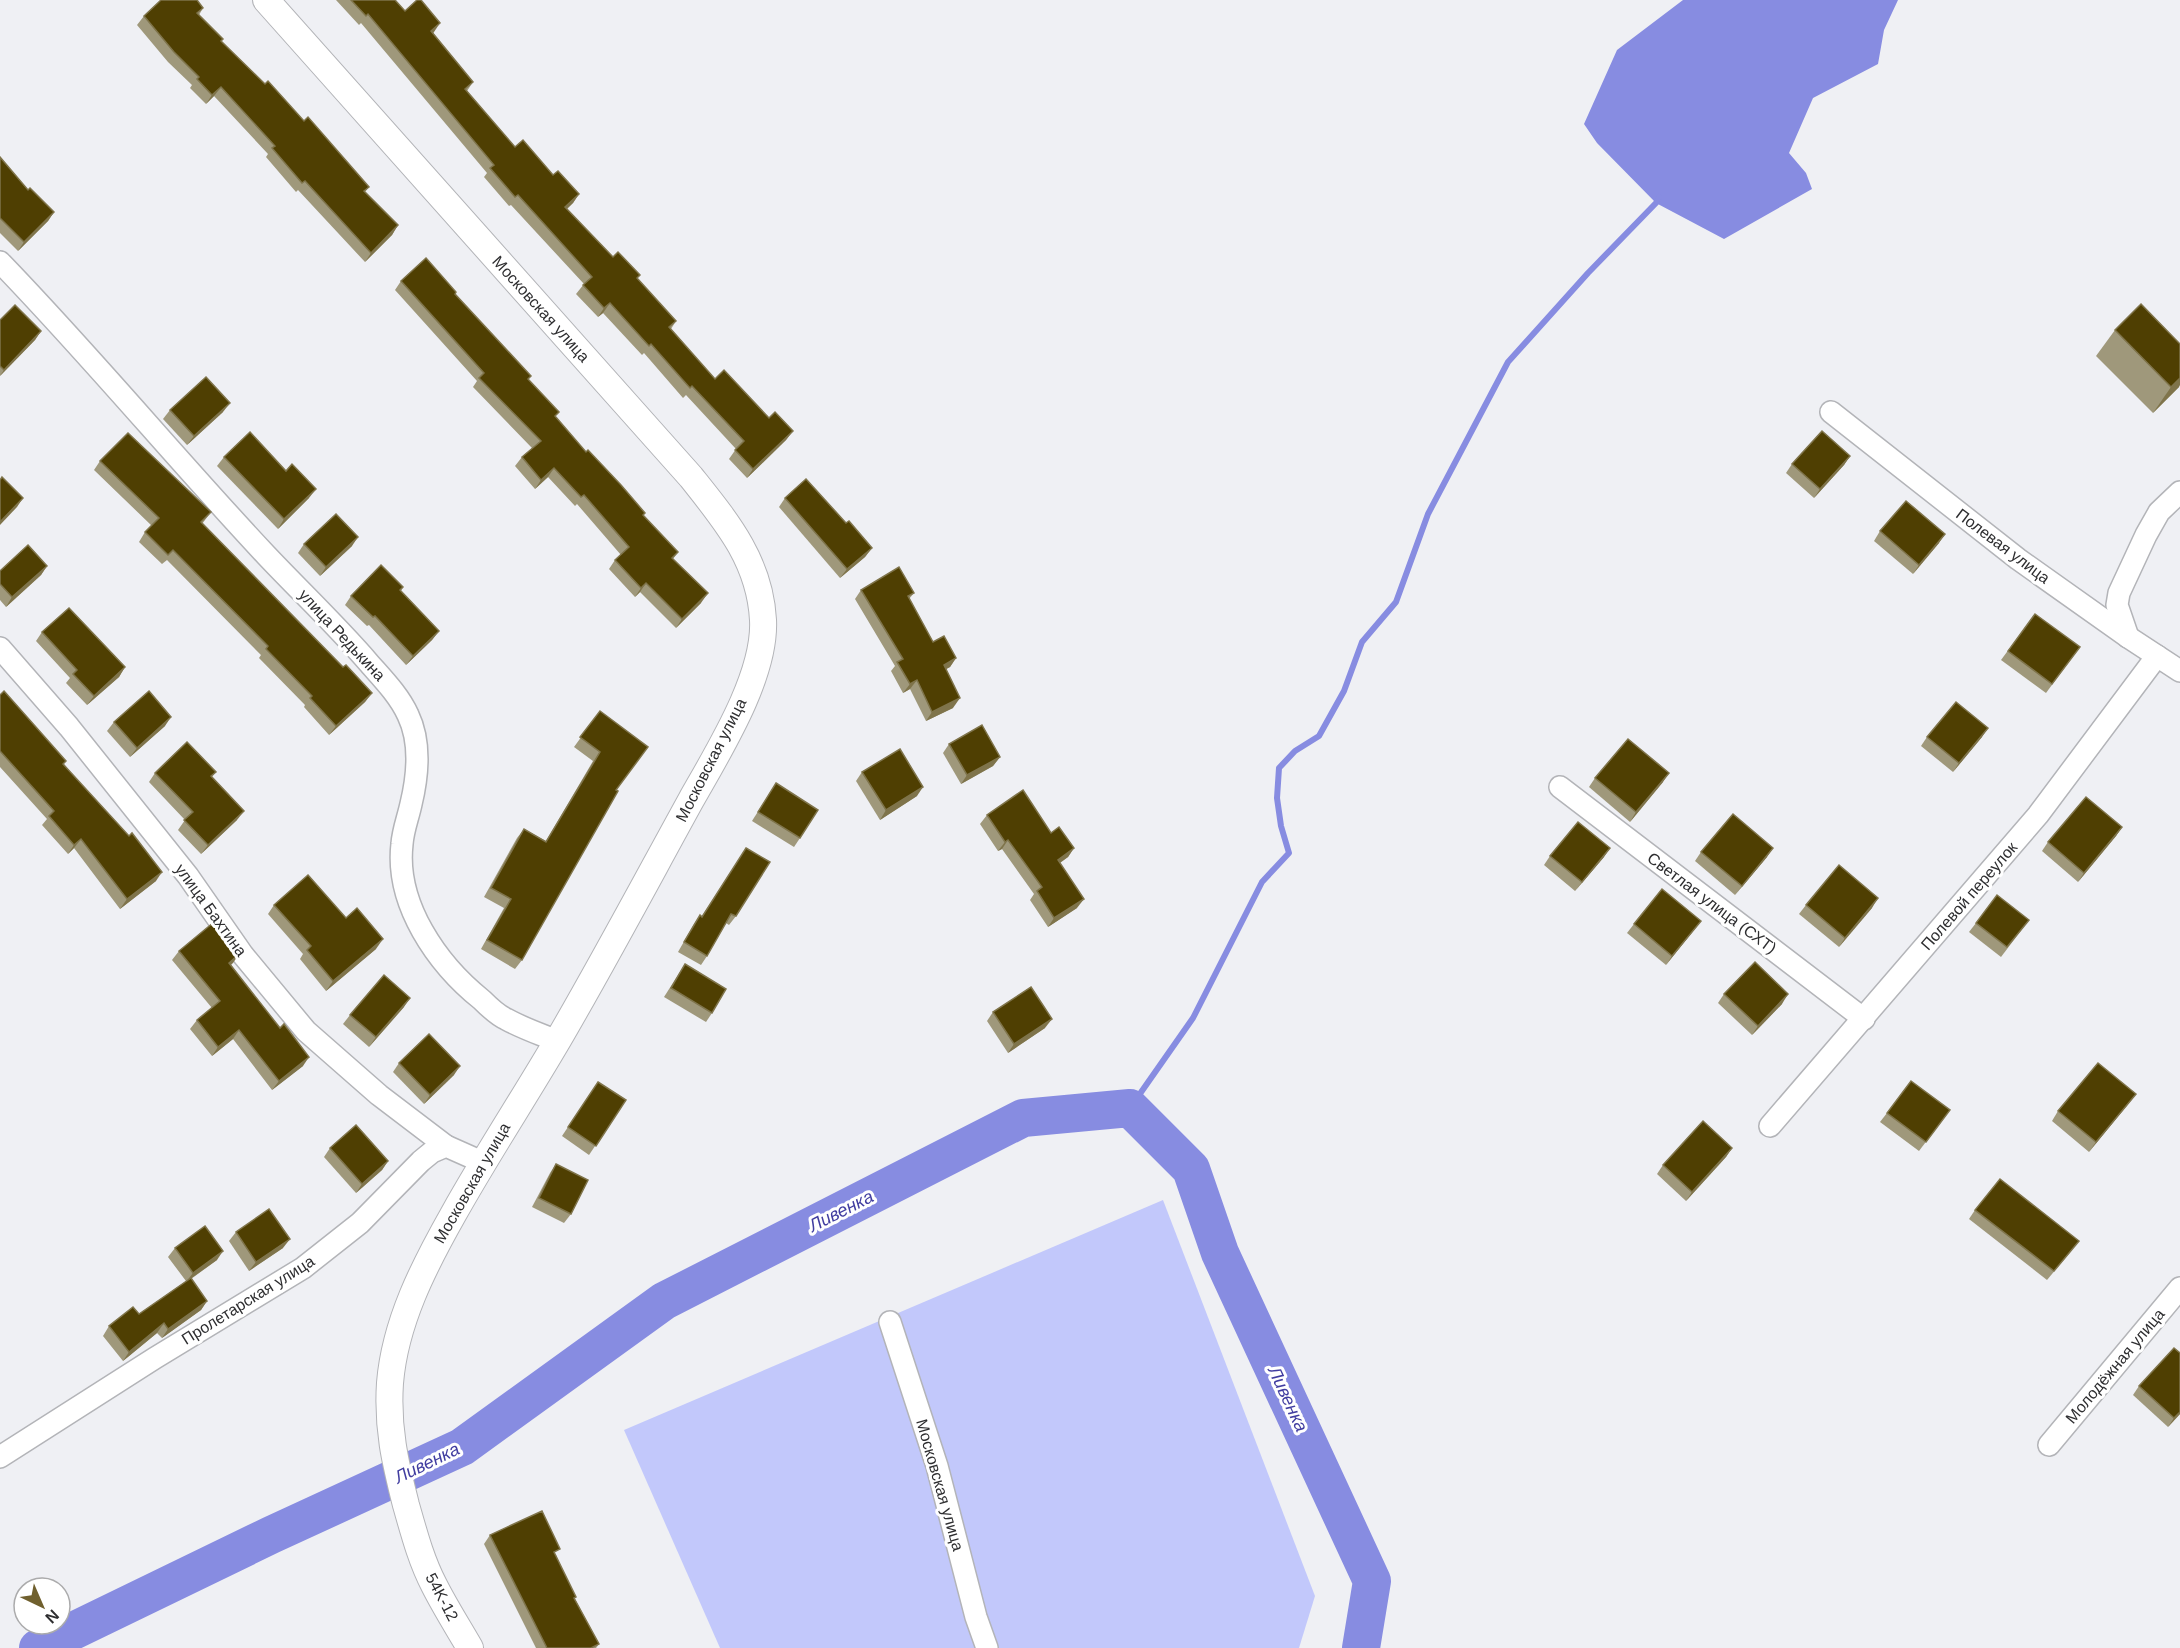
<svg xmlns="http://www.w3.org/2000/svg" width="2180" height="1648" viewBox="0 0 2180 1648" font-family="Arial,sans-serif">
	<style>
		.green { fill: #c2c8fb }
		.water { fill: #878ce1 }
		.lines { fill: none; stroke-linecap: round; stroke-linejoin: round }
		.stream { stroke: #878ce1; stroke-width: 6 }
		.river { stroke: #878ce1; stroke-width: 38 }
		.minor-casing { stroke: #b3b4b8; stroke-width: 24 }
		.tertiary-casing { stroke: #b3b4b8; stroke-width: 28 }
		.minor { stroke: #fff; stroke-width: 21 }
		.tertiary { stroke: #fff; stroke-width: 26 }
		.wall { fill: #9f987b }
		.shaded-wall { fill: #7f744b }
		.building { fill: #4f3f02; stroke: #7f744b; stroke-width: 1.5 }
		.labels { text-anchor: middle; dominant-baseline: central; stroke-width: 6; stroke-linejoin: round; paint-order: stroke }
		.street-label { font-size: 16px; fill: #2e2e30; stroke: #fff }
		.water-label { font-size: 18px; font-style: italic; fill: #413da0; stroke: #fff }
	</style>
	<rect width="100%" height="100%" fill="#eff0f4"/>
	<!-- green -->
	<polygon class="green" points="1163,1200 1315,1596 1299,1648 720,1648 624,1430"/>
	<!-- water -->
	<polygon class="water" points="1683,0 1898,0 1884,30 1878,64 1813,98 1789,153 1806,173 1812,189 1724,239 1656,203 1597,143 1584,124 1617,50"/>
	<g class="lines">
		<!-- stream -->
		<polyline class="stream" points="1130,1108 1193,1018 1262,882 1289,853 1281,826 1277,798 1279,768 1295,751 1319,736 1344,691 1362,642 1396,602 1428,514 1508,362 1588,273 1656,203 1659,197"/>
		<!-- river -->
		<polyline class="river" points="38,1648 271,1535 462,1447 664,1301 1023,1118 1130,1108 1191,1169 1220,1253 1372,1581 1361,1648"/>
		<!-- minor casing -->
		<g class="minor-casing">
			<g id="minor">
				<path d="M 0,262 C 92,357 176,459 266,555 C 300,591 336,625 368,662 C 382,678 399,695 408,715 C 421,742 418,775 411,804 C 408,818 403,830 402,844 C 395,904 437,964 482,1000 C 489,1007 497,1015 506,1019 C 522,1028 540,1034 557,1041"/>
				<polyline points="1831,412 2018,559 2128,637 2180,671"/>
				<polyline points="2128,637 2117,605 2119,593 2146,535 2159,512 2180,492"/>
				<polyline points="0,648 69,727 188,876 243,955 306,1031 379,1095 446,1146"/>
				<polyline points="1560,787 1864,1019"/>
				<polyline points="1770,1126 2038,815 2157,656"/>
				<polyline points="890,1322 937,1466 976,1617 987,1648"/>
				<polyline points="2049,1445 2180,1288"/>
				<polyline points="0,1457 155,1358 303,1268 360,1223 421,1161 432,1152 446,1146 482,1162"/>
			</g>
		</g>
		<!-- tertiary casing -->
		<g class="tertiary-casing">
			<path id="tertiary" d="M 266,0 L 691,477 C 726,521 760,561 763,620 C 766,676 718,752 691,800 C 647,880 604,961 558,1040 C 524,1098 487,1154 454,1213 C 424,1266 395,1322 390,1383 C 387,1428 395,1462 406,1505 C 414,1533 421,1560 434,1585 C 445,1607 458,1627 470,1648"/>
		</g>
		<!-- minor -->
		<use href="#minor" class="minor"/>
		<!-- tertiary -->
		<use href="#tertiary" class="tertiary"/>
	</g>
	<!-- wall -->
	<g class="wall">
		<polygon points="336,0 395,0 405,11 434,32 433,33 473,82 467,91 515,147 579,194 573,203 567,209 613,257 637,278 676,321 671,329 715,379 769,418 793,431 786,440 747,478 729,459 736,449 686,395 683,398 644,353 642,355 603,313 598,317 576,294 584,284 511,205 509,206 484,177 487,173 361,23 359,25"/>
		<polygon points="203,8 199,15 223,39 221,41 265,84 304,121 369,187 365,192 398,225 392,235 365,262 298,190 296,192 266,157 268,154 214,96 206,104 190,88 192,85 168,62 137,25 144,16"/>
		<polygon points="0,157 28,190 54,212 48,221 18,251 0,233"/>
		<polygon points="401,281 455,294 528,379 556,417 586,452 643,516 678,552 673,559 701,603 676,628 640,592 635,597 609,569 615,560 621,555 577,504 575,506 548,477 535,489 515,466 522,457 532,448 473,387 477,381 395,290"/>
		<polygon points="0,320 41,331 35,340 0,376"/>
		<polygon points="2115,330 2179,387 2153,413 2096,356"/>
		<polygon points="170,410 223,412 187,445 163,419"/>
		<polygon points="1850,456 1844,465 1814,498 1786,473 1792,464"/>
		<polygon points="224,457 309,498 278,529 217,466"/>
		<polygon points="100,461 211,512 202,524 343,667 372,693 365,702 329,735 304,707 305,705 259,658 261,655 167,560 162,564 139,542 145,532 152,526 94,470"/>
		<polygon points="785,498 846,523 872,548 865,557 840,578 779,507"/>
		<polygon points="1880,531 1939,543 1913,574 1874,541"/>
		<polygon points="304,544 352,546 320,576 298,553"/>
		<polygon points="47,566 41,575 6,607 0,600 0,571"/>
		<polygon points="403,587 401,591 439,631 432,640 406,665 369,625 367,626 345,605 351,596"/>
		<polygon points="861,590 914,593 909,599 933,642 956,658 950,667 946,669 953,708 926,721 910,689 903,693 891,671 895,666 855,599"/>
		<polygon points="2035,614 2080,647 2046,693 2001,660"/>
		<polygon points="42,632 125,667 119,677 87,705 66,683 70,678 36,641"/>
		<polygon points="0,695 64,764 156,881 120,909 74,848 68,854 42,825 47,819 0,767"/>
		<polygon points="600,711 616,790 522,960 515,969 481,949 504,908 484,897 517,838 524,829 546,841 593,761 574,747"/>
		<polygon points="114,722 165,726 130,757 107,731"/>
		<polygon points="1927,737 1982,737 1953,772 1921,746"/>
		<polygon points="949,744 1000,757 993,766 961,784 943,753"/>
		<polygon points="216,772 212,777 237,820 201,854 178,830 185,820 149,782 155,773"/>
		<polygon points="862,772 917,796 880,820 856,781"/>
		<polygon points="1595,778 1663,782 1630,822 1589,787"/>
		<polygon points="776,783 800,838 794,847 752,821"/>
		<polygon points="987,815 1051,833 1074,848 1068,857 1060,863 1077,908 1048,927 1030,900 1034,894 1002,849 998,851 980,824"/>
		<polygon points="2122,827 2116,836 2078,882 2042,851 2048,842"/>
		<polygon points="746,848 736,916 729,925 726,923 707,956 701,965 678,952 694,924 700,915 702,916"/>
		<polygon points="1701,852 1767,857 1735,895 1695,861"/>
		<polygon points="1550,856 1604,857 1575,891 1544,865"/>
		<polygon points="274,905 346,918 376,949 326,991 300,959 303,954 268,914"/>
		<polygon points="1806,905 1872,908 1839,947 1799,914"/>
		<polygon points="2029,920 2001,957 1969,932 1976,923"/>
		<polygon points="1701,921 1666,965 1627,933 1634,924"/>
		<polygon points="179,951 239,954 231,965 303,1066 272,1090 233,1039 212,1056 190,1029 197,1020 212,1008 172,960"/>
		<polygon points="685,964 712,1013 706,1022 664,997"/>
		<polygon points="1724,994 1782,1004 1752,1035 1718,1003"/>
		<polygon points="404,1007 369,1047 343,1024 350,1015"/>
		<polygon points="993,1012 1045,1028 1008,1053 987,1021"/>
		<polygon points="399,1063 454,1075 424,1104 393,1072"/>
		<polygon points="598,1082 626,1100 589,1155 562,1136"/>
		<polygon points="2129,1103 2089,1152 2052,1121 2058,1111"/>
		<polygon points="1950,1110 1919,1151 1880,1122 1887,1113"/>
		<polygon points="330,1148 388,1161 382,1170 356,1193 324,1157"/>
		<polygon points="1732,1148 1726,1157 1686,1201 1657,1174 1663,1165"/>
		<polygon points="556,1164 571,1214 564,1223 532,1207 550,1173"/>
		<polygon points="1975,1210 2072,1250 2047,1280 1969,1219"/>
		<polygon points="236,1232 283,1248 249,1271 229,1241"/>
		<polygon points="175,1248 217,1260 191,1279 207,1301 201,1310 162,1338 157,1333 123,1361 103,1336 109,1326 139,1314 186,1281 168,1257"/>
		<polygon points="2139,1386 2180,1414 2168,1427 2133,1395"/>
		<polygon points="490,1535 556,1555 575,1599 599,1644 596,1648 536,1648 484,1544"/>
	</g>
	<!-- shaded-wall -->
	<g class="shaded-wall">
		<polygon points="440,23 434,32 425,40 431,31"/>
		<polygon points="221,87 214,96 206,104 212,95"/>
		<polygon points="579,194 573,203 559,216 565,207"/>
		<polygon points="54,212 48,221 18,251 24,242"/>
		<polygon points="398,225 392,235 365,262 371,253"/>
		<polygon points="610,303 603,313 598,317 604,308"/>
		<polygon points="41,331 35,340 0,376 4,370"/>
		<polygon points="2180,378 2180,385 2179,387 2153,413 2171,387"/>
		<polygon points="230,403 223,412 187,445 194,436"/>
		<polygon points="793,431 786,440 747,478 753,469"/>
		<polygon points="1850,456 1844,465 1814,498 1820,489"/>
		<polygon points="554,468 548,477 535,489 541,480"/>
		<polygon points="316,489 309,498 278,529 284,519"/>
		<polygon points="23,498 17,507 0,525 0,522"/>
		<polygon points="1945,534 1939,543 1913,574 1919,565"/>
		<polygon points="358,537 352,546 320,576 326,567"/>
		<polygon points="872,548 865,557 840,578 847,569"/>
		<polygon points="47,566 41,575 6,607 12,597"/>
		<polygon points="646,583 640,592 635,597 641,588"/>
		<polygon points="708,593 701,603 676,628 682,619"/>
		<polygon points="439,631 432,640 406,665 413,656"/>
		<polygon points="956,658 950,667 937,674 944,665"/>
		<polygon points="125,667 119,677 87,705 94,696"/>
		<polygon points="917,680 910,689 903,693 910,684"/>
		<polygon points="372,693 365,702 329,735 336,726"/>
		<polygon points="960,698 953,708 926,721 932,712"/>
		<polygon points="171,717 165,726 130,757 137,748"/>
		<polygon points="1988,728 1982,737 1953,772 1959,763"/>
		<polygon points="1000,757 993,766 961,784 967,775"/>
		<polygon points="1669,773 1663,782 1630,822 1636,812"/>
		<polygon points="923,787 917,796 880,820 886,810"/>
		<polygon points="244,811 237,820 201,854 208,845"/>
		<polygon points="2122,827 2116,836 2078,882 2084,873"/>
		<polygon points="81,839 74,848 68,854 74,845"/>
		<polygon points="1008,840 1002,849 998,851 1005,842"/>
		<polygon points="1074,848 1068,857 1051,869 1058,860"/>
		<polygon points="1610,848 1604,857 1575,891 1582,882"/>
		<polygon points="1773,848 1767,857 1735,895 1742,886"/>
		<polygon points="162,872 156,881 120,909 127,899"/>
		<polygon points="1878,898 1872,908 1839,947 1845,938"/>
		<polygon points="1084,899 1077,908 1048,927 1054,918"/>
		<polygon points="1701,921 1694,930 1666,965 1672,956"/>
		<polygon points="383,939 376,949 326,991 333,981"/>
		<polygon points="239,954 233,963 222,972 229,963"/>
		<polygon points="1788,994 1782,1004 1752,1035 1758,1026"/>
		<polygon points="410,998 404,1007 369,1047 376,1037"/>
		<polygon points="1052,1019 1045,1028 1008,1053 1014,1044"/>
		<polygon points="239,1030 233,1039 212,1056 218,1047"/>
		<polygon points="309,1057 303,1066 272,1090 279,1081"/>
		<polygon points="460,1066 454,1075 424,1104 430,1095"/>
		<polygon points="2136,1094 2129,1103 2089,1152 2096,1142"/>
		<polygon points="1732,1148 1726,1157 1686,1201 1692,1192"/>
		<polygon points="388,1161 382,1170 356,1193 362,1184"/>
		<polygon points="290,1239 283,1248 249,1271 256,1262"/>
		<polygon points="223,1251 217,1260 186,1282 193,1273"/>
		<polygon points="207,1301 201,1310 162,1338 168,1329"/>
		<polygon points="164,1323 157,1333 123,1361 129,1352"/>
		<polygon points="2180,1412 2180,1414 2168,1427 2174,1418"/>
	</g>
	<!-- building -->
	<g class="building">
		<polygon points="161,0 197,0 203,8 197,13 223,39 221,41 265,84 268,81 304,121 308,117 369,187 364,191 398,225 371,253 305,181 302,183 272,148 275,146 221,87 212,95 197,79 199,77 174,52 144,16"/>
		<polygon points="351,0 395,0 405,11 417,0 421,0 440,23 431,31 473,82 465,89 515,147 523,140 553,175 558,171 579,194 565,207 613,257 618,252 640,275 637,278 676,321 669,327 715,379 724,370 769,418 775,412 793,431 753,469 735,450 744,441 692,386 690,388 651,344 649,346 610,303 604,308 583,285 592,277 518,195 515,197 490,168 494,165 368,14 366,16"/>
		<polygon points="0,157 28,190 30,188 54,212 24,242 0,218"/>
		<polygon points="426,258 456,292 455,294 531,376 528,379 559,412 555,416 586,452 588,450 621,485 645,513 643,515 678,552 672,558 708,593 682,619 646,583 641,588 615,560 629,547 584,495 581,497 554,468 541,480 522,457 541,441 479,378 484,373 401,281"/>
		<polygon points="2141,304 2180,344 2180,378 2171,387 2115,330"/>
		<polygon points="15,305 41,331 4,370 0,366 0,320"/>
		<polygon points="206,377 230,403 194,436 170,410"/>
		<polygon points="1822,431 1850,456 1820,489 1792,464"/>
		<polygon points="250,432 286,471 292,464 316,489 284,519 224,457"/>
		<polygon points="128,433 211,512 201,522 343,667 346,665 372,693 336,726 310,698 312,696 266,649 268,646 173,550 168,555 145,532 159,518 100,461"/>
		<polygon points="2,477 23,498 0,522 0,480"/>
		<polygon points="806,479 846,523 849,521 872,548 847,569 785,498"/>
		<polygon points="1906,501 1945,534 1919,565 1880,531"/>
		<polygon points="336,514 358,537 326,567 304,544"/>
		<polygon points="28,545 47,566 12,597 0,584 0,571"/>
		<polygon points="381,565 403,587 400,590 439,631 413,656 375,616 373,617 351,596"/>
		<polygon points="899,567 914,593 908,596 933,642 944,636 956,658 944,665 960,698 932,712 917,680 910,684 897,662 903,659 861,590"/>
		<polygon points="69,608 125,667 94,696 73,674 77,670 42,632"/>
		<polygon points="2035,614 2080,647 2052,684 2008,651"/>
		<polygon points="4,691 66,761 63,764 129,836 132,833 162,872 127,899 81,839 74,845 49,816 54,811 0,751 0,695"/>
		<polygon points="149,691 171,717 137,748 114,722"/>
		<polygon points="1956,702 1988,728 1959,763 1927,737"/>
		<polygon points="600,711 648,747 616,790 618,791 522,960 487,940 511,899 491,888 524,829 546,842 600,752 580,737"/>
		<polygon points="982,725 1000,757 967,775 949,744"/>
		<polygon points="1628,739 1669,773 1636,812 1595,778"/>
		<polygon points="187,742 216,772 211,776 244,811 208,845 184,820 193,812 155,773"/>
		<polygon points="900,749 923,787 886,810 862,772"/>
		<polygon points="776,783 818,810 800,838 758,812"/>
		<polygon points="1023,790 1051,833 1059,827 1074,848 1058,860 1084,899 1054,918 1037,891 1042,887 1008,840 1005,842 987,815"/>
		<polygon points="2086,797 2122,827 2084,873 2048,842"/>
		<polygon points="1733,814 1773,848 1742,886 1701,852"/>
		<polygon points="1578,822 1610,848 1582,882 1550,856"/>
		<polygon points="746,848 770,862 736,916 731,914 707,956 684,942 700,915 702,917"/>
		<polygon points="1839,865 1878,898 1845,938 1806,905"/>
		<polygon points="308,875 346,918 357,908 383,939 333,981 307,950 311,946 274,905"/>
		<polygon points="1662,889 1701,921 1672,956 1634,924"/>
		<polygon points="1997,895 2029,920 2007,947 1976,923"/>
		<polygon points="214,922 239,954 229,963 280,1028 284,1024 309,1057 279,1081 239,1030 218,1047 197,1020 220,1001 179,951"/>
		<polygon points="1755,962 1788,994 1758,1026 1724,994"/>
		<polygon points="685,964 726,989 712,1013 671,988"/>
		<polygon points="384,975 410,998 376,1037 350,1015"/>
		<polygon points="1031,987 1052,1019 1014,1044 993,1012"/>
		<polygon points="429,1034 460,1066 430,1095 399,1063"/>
		<polygon points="2098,1063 2136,1094 2096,1142 2058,1111"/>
		<polygon points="1911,1081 1950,1110 1926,1142 1887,1113"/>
		<polygon points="598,1082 626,1100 596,1146 568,1127"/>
		<polygon points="1703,1121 1732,1148 1692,1192 1663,1165"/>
		<polygon points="356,1125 388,1161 362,1184 330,1148"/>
		<polygon points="556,1164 588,1180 571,1214 539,1198"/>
		<polygon points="2000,1179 2079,1241 2054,1271 1975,1210"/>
		<polygon points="269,1209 290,1239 256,1262 236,1232"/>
		<polygon points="205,1226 223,1251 193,1273 175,1248"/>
		<polygon points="191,1278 207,1301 168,1329 164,1323 129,1352 109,1326 133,1307 139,1314"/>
		<polygon points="2174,1348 2180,1353 2180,1412 2174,1418 2139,1386"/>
		<polygon points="542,1511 560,1549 554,1552 576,1597 574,1598 599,1644 591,1648 547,1648 490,1535"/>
	</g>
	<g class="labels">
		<!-- street labels -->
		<g class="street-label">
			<text transform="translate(541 309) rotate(48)">Московская улица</text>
			<text transform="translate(2003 546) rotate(37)">Полевая улица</text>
			<text transform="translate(342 635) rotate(47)">улица Редькина</text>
			<text transform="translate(711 760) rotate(-63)">Московская улица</text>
			<text transform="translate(1969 896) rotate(-49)">Полевой переулок</text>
			<text transform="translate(1712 903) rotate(37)">Светлая улица (СХТ)</text>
			<text transform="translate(211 910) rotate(54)">улица Бахтина</text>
			<text transform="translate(472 1183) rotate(-60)">Московская улица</text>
			<text transform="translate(248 1300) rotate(-32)">Пролетарская улица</text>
			<text transform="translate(2115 1366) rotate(-50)">Молодёжная улица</text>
			<text transform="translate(940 1485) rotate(74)">Московская улица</text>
			<text transform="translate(442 1597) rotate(62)">54K-12</text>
		</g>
		<!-- water labels -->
		<g class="water-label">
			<text transform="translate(841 1211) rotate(-27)">Ливенка</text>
			<text transform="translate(1288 1399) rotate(65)">Ливенка</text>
			<text transform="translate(427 1463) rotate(-26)">Ливенка</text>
		</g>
	</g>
	<!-- north arrow -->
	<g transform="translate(42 1606) rotate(136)"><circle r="28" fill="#ffffff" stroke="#ababac" stroke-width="1.5"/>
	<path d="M0-4.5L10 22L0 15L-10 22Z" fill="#70602e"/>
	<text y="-9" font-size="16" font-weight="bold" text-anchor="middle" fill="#2e2e30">N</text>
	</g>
</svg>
